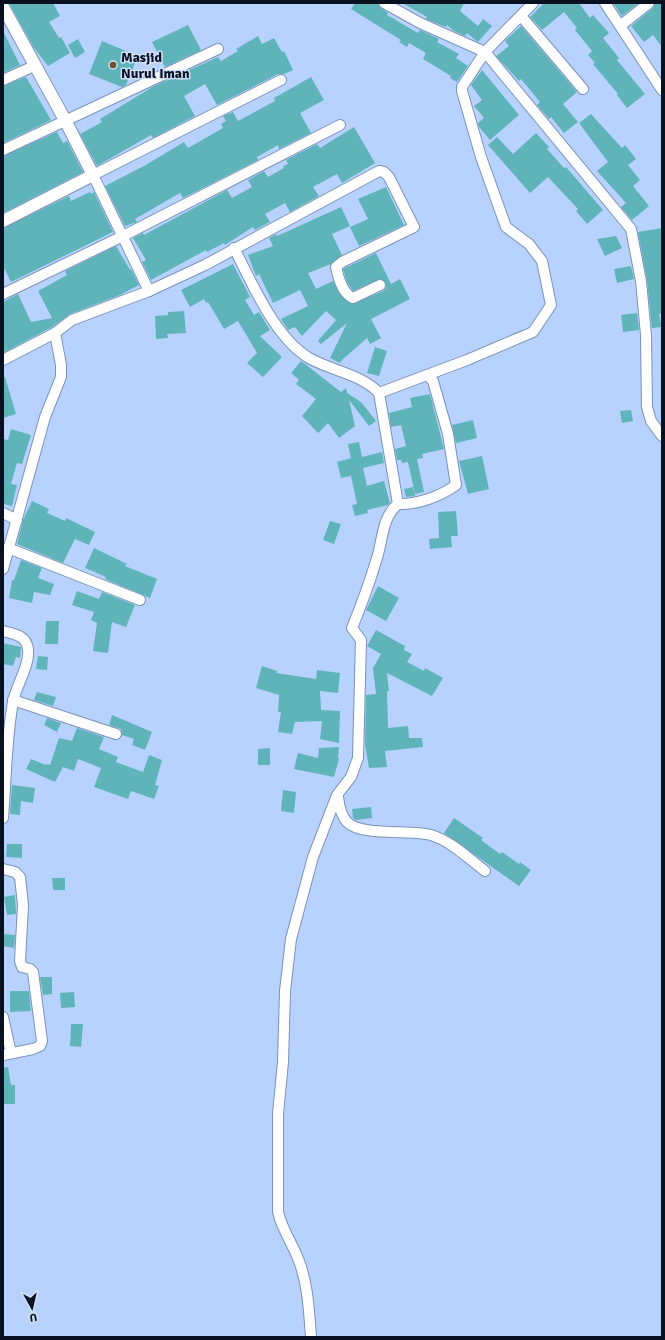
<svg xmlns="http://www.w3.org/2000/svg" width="665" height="1340" viewBox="0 0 665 1340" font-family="Signika,sans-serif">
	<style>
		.building { fill: #5fb4b9 }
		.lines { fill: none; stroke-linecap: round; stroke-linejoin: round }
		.minor-casing { stroke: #7992bb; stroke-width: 12 }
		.tertiary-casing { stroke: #7992bb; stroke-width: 14 }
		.minor { stroke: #fff; stroke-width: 10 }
		.tertiary { stroke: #fff; stroke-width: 12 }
		.poi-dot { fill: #6b5223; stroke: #cfdffa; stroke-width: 1.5 }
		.labels { text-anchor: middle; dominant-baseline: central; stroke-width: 3; stroke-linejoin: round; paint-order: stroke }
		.poi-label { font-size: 14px; font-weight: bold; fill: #091121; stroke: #cfdffa; text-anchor: start }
	</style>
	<rect width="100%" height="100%" fill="#b8d2ff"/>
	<!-- building -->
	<g class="building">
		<polygon points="9,3 53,3 60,16 49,22 59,38 61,37 70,53 48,66 34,48"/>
		<polygon points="355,3 378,3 381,8 388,13 387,15 418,33 420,30 439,39 437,42 459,54 456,58 468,66 457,82 450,78 451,76 423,59 426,53 409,43 407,47 399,42 401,40 351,9"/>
		<polygon points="402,3 464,3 460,11 478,26 483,19 492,26 478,42 467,33 465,36 454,31 447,25 446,27 426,19 427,17"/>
		<polygon points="544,3 579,3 590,18 593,15 609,33 603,38 619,58 617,60 645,94 627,108 617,95 618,94 593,64 595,63 588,55 592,51 575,30 577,28 564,12 542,30 530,17"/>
		<polygon points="613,3 639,3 622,16"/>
		<polygon points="655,3 662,3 662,47 653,35 644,42 631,26 653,8"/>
		<polygon points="188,25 201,50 165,67 152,42"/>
		<polygon points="521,26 577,92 563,104 578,122 564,133 551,117 549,119 537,105 540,102 521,79 519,81 496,56 509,46 505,41"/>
		<polygon points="3,31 20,65 3,73"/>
		<polygon points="258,36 262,44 274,38 282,52 284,51 293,70 284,74 278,74 217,105 205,84 184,96 195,116 153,138 151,135 97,166 80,134 102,122 100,119 154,86 218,57 221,61 238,51 236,49"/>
		<polygon points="78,39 85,52 75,58 68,45"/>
		<polygon points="102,41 138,56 126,85 122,87 89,74"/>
		<polygon points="482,70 519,115 490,140 479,127 478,123 484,118 474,106 482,100 471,85"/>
		<polygon points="26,77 51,120 3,143 3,86"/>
		<polygon points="311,77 324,100 300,113 311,133 279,149 278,145 257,157 258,160 183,198 180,193 135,219 137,222 125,226 105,186 144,166 184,142 188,148 223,128 221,124 226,121 223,116 233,112 238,121 275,101 274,98"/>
		<polygon points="591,114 622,148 625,145 636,159 628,165 640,180 633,186 649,206 632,220 621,207 626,203 597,171 608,162 579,123"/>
		<polygon points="354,127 375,163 342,183 337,174 313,187 319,196 290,212 285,203 265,214 270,222 255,230 253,227 225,245 224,243 207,252 206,250 151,280 142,262 146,260 133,238 143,233 144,235 227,190 232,198 252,187 248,180 264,171 268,177 284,168 283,166 288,164 286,160 317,144 320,148"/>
		<polygon points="57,132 63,143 67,141 83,172 3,213 3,156"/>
		<polygon points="536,133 549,147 547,149 564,168 566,167 603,210 587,224 576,211 578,209 548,177 530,193 488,145 497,137 513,154"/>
		<polygon points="386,187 404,225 359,246 350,227 368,219 358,199"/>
		<polygon points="90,192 91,194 94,192 113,232 11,282 3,266 3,228 69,196 71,201"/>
		<polygon points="341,207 350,226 332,234 342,255 331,264 308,273 316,289 333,281 342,297 353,304 383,291 386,288 386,283 380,279 353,291 347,282 343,269 376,253 391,284 400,279 410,299 371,319 381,338 370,344 367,338 342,360 340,363 330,358 347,323 321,344 318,341 336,320 326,311 302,336 295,327 288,330 281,319 308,306 300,290 273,303 259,274 256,276 248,255 273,246 269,238 276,234 277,236"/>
		<polygon points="662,228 662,314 659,314 662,327 652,328 647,280 638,232"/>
		<polygon points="616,236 622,248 605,256 597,239"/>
		<polygon points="116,246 130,270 131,269 139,285 120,295 70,314 52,327 3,353 3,302 18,294 31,322 52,318 38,291 67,275 65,271"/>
		<polygon points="233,264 250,297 245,300 254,315 259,312 270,330 260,336 282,357 263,377 247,363 257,353 238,321 224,329 208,302 206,303 204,299 190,307 181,290"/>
		<polygon points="631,266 634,279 617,283 614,269"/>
		<polygon points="184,311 186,333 167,334 168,338 156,339 155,316 168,315 168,312"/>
		<polygon points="637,313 639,330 623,332 621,315"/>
		<polygon points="375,347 387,351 379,376 367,373"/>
		<polygon points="301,361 341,392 346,388 347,393 361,402 376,421 369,426 349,400 355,426 339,438 328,423 318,433 302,416 316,399 296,384 299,380 291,373"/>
		<polygon points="5,377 16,414 3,418 3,378"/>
		<polygon points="430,394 444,449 422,454 423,458 417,459 424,492 415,494 408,462 402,463 401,460 397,460 395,449 406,446 401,425 391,427 389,413 412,407 410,398"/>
		<polygon points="631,410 633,421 622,423 620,411"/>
		<polygon points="473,420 477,438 456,443 452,425"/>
		<polygon points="11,429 31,435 22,464 17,463 11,484 17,485 12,506 3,504 3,439 8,440"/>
		<polygon points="359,442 362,457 382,452 384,463 363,468 367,486 384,481 390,503 388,505 367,510 368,513 355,516 352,505 357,504 351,476 341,478 337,462 351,458 348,444"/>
		<polygon points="482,456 489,489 468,494 459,461"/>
		<polygon points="413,487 415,496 406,497 404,489"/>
		<polygon points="32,501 49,509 47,513 65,521 66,518 95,532 89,545 75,539 63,563 17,544 23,520"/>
		<polygon points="456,511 458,536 451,536 452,547 430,549 429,539 439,538 438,512"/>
		<polygon points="330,521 341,524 334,544 323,540"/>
		<polygon points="94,548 127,564 125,566 157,579 150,598 105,579 106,577 85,568"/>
		<polygon points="21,560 42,568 38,578 54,584 50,595 34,592 32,603 9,598 12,580 14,580"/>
		<polygon points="378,586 399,598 386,621 366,610"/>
		<polygon points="77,591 99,599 102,592 135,605 126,627 112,622 108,653 93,651 97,623 91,620 94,612 72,605"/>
		<polygon points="46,621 59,621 58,644 45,644"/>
		<polygon points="376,630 405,646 404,650 412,654 407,662 424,671 425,668 443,678 432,696 387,673 389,691 387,691 388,728 408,726 409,738 422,738 423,747 385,751 387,767 369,768 365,744 366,695 376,694 373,668 381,654 367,646"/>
		<polygon points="3,643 21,647 20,658 16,657 13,666 3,664"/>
		<polygon points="38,656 48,657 47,670 36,669"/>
		<polygon points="262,666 277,671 276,673 316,679 317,670 340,673 338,693 320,691 321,710 340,711 339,743 320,739 322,721 295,722 292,734 278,732 281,712 278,712 279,695 256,688"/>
		<polygon points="37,692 56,697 53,706 34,700"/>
		<polygon points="112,715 152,732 145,750 132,745 134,739 122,735 121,729 109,725"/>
		<polygon points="47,718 61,723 57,732 44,725"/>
		<polygon points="77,728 104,737 99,749 118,757 116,762 143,772 149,755 162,760 155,785 159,786 154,799 131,791 128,799 94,787 101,768 78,759 74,771 63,767 55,782 26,769 31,759 46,765 47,764 50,765 59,738 72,741"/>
		<polygon points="339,747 338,758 339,759 334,777 294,769 298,753 318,758 319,748"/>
		<polygon points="270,748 270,765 258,765 258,749"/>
		<polygon points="12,785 35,788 33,803 21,801 20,815 10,814"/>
		<polygon points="283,790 296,792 294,813 281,811"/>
		<polygon points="371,807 372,818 356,820 353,818 352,809"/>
		<polygon points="454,818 483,838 481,840 500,854 502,852 519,864 520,862 531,870 519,886 444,833"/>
		<polygon points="7,844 22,844 22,858 6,857"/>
		<polygon points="52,878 65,878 65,890 53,890"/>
		<polygon points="15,895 16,914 7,915 4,897"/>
		<polygon points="3,934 15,935 14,948 3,946"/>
		<polygon points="40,977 52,977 52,994 43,995"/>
		<polygon points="10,991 29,991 31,1011 10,1012"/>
		<polygon points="74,992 75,1007 61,1008 60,993"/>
		<polygon points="71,1024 83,1024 81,1047 70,1046"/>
		<polygon points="8,1067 11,1085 15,1085 15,1104 3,1104 3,1068"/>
	</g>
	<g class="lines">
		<!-- minor casing -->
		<g class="minor-casing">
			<g id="minor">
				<polyline points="384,3 420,23 485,52 631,229 641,281 646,335 647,407 651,421 662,436"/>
				<polyline points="605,3 662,90"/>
				<polyline points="521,16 583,89"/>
				<polyline points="620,26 649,3"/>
				<polyline points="3,80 34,66"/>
				<polyline points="3,150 218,49"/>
				<path d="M 234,248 C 252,283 275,338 309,358 C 332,371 361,374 379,393"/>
				<polyline points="149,291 93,175 281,80"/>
				<polyline points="3,294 123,236 340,125"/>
				<path d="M 3,360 L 55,333 L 72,320 L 149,291 L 205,265 L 379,171 L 384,172 L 389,177 L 414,227 L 342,262 L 336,267 C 338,277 343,294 353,298 L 380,285"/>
				<path d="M 398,504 C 417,505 441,496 456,485 L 448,434 L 437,395 L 433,381 L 427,375"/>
				<polyline points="3,513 17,520"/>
				<polyline points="8,548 140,600"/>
				<polyline points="3,569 45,417 61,377 61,365 55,333"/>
				<path d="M 3,631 C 14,634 26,635 28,649 C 30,666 16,685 13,702 C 6,740 6,780 3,818"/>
				<polyline points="13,700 116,734"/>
				<path d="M 338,797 C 339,805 341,816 347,822 C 362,837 411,829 431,835 C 451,841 469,859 485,871"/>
				<polyline points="3,869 15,872 20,877 23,905 20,961 22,967 30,969 33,972 42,1041 40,1046 33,1049 3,1055"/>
				<polyline points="3,1017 11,1053"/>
				<path d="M 311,1337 C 309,1311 308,1285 299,1261 C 293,1244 282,1230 278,1212 L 278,1114 L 283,1062 L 285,991 L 291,939 L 313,857 L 337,795 L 351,777 L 358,758 L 361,640 L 352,628 C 361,606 370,581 377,558 C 383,539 382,517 398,504 L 379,393 L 467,360 L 533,332 L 551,305 L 542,261 L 529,244 L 506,227 L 481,157 L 462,91 L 462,87 L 485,52 L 533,3"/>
			</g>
		</g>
		<!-- tertiary casing -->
		<g class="tertiary-casing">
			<polyline id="tertiary" points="3,7 65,120 93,175 3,221"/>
		</g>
		<!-- minor -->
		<use href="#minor" class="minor"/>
		<!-- tertiary -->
		<use href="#tertiary" class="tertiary"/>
	</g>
	<!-- markers -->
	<circle class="poi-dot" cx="113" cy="65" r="4"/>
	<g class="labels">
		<!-- poi labels -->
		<g class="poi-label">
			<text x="121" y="57">Masjid<tspan x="121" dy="16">Nurul Iman</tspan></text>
		</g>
	</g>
	<!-- border -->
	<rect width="665" height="1340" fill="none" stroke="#091121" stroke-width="8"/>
	<!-- north arrow -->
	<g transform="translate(32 1308) rotate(172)" stroke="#cfdffa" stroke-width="3" paint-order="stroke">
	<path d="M0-3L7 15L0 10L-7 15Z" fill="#091121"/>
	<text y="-6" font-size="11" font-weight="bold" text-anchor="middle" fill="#091121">U</text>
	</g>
</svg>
